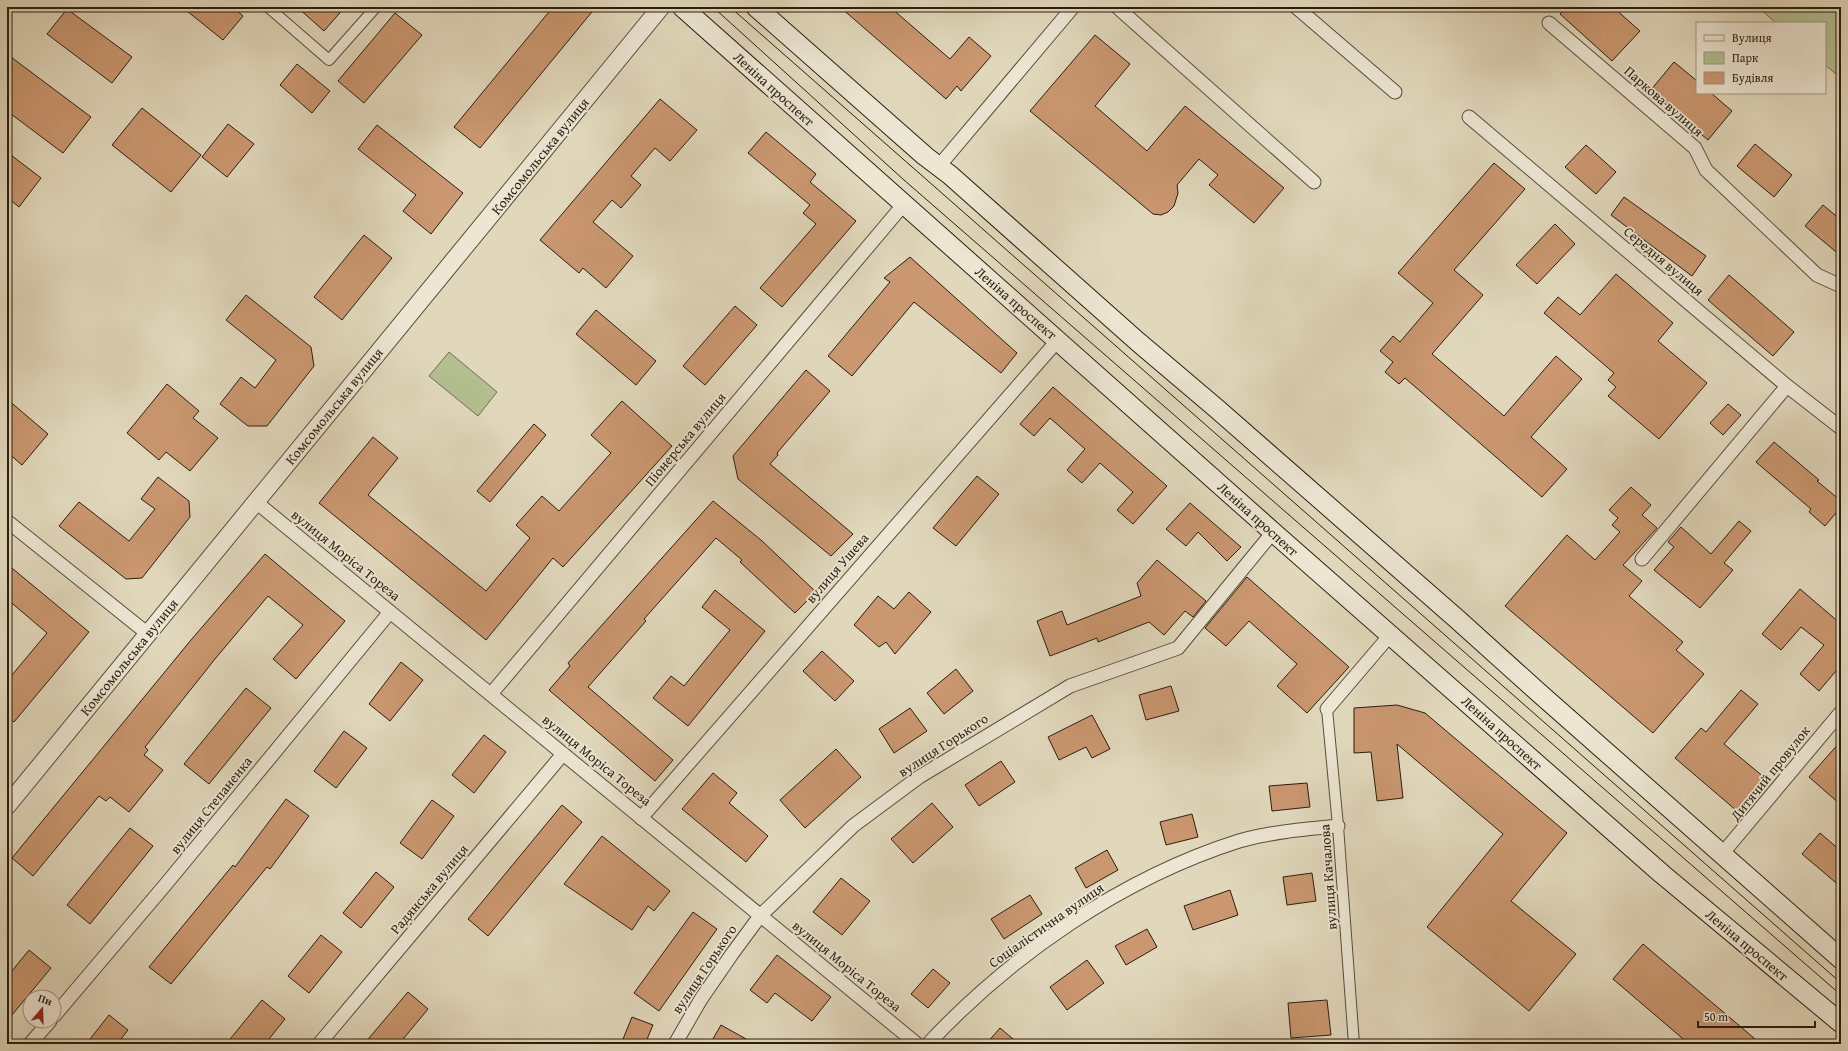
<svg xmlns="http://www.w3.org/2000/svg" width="1848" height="1051" viewBox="0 0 1848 1051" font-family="'Gentium Book Plus',serif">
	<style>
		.green { fill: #b3bf90; stroke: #6f6e50 }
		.building { fill: #ca9770; stroke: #2b1d0f }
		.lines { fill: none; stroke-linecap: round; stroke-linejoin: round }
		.pedestrian-casing { stroke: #584c3a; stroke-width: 12 }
		.minor-casing { stroke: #584c3a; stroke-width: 15 }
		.tertiary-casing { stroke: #584c3a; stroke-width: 19 }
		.secondary-casing { stroke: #2b1d0f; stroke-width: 21 }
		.pedestrian { stroke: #ece6d3; stroke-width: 10 }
		.minor { stroke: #ece6d3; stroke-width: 13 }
		.tertiary { stroke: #ece6d3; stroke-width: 17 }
		.secondary { stroke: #ece6d3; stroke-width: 19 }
		.tram { stroke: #2b1d0f; stroke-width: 1 }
		.labels { text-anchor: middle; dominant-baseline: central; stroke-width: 3.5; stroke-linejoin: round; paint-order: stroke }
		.street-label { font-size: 14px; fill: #2b1d0f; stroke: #ece6d3 }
	</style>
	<rect width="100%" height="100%" fill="#e1d8bc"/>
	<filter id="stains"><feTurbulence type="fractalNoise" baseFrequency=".005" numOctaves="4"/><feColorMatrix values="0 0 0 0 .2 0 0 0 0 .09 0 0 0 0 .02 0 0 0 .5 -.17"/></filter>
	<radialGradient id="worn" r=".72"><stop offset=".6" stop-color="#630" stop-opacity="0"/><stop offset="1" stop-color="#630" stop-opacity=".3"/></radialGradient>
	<!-- green -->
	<g class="green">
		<polygon points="1758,7 1841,7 1841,78 1825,65 1825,23 1776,23"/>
		<polygon points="449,352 497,392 478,416 429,376"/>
	</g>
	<!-- building -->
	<g class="building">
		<polygon points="182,7 233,7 243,16 223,40"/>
		<polygon points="297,7 345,7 324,31"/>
		<polygon points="553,7 596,7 480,148 454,127"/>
		<polygon points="840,7 890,7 950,59 969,37 991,56 961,91 957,86 946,99"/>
		<polygon points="1566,7 1613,7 1640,31 1612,61 1560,14"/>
		<polygon points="67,9 132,57 112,83 47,34"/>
		<polygon points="395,13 422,35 364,103 338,81"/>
		<polygon points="1095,35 1130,64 1095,106 1147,151 1185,106 1284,188 1254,223 1209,185 1218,175 1199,159 1177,185 1178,193 1174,206 1168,212 1161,215 1153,214 1030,111"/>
		<polygon points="7,54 91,117 63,153 7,111"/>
		<polygon points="1674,62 1697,81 1697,93 1711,93 1732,111 1708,140 1650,91"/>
		<polygon points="297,64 330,91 312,113 280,85"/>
		<polygon points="660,99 697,130 670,161 655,148 631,176 641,185 621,208 612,200 593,222 633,256 606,288 583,268 579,273 540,240"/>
		<polygon points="142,108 201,155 171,192 112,145"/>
		<polygon points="228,124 254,144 227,177 202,157"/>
		<polygon points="377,125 463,193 431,234 403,211 416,195 358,149"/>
		<polygon points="766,132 816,174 810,182 856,221 782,307 760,288 816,224 803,213 810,205 748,153"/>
		<polygon points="1755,144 1792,175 1774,197 1737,166"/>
		<polygon points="1586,145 1616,172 1596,194 1565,167"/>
		<polygon points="7,152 41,178 19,207 7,197"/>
		<polygon points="1494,163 1525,189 1454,270 1483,295 1432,354 1504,416 1556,356 1582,379 1531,437 1567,469 1542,497 1405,378 1399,384 1385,372 1393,362 1380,351 1393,336 1400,342 1433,303 1398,273"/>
		<polygon points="1624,197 1706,256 1692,276 1611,215"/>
		<polygon points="1823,205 1841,220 1841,256 1805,226"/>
		<polygon points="1555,224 1575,244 1537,284 1516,265"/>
		<polygon points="364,235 392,258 342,320 314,297"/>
		<polygon points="910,257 1017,353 1001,373 914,302 852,376 828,356 890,282 884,278"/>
		<polygon points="1616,274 1673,323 1658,341 1707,383 1659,439 1608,396 1616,387 1608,380 1614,373 1544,313 1558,297 1580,315"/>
		<polygon points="1729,275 1794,332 1773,356 1708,300"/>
		<polygon points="246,295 311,347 314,366 267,426 248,426 220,404 241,377 255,388 276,360 226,320"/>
		<polygon points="735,306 757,325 705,385 683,366"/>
		<polygon points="596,310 656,361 636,385 576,334"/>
		<polygon points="806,370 830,391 777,453 778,455 770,464 853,534 831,556 738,479 733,456"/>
		<polygon points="167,384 199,411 193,418 218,438 190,471 166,452 159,460 127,433"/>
		<polygon points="1053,387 1167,486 1133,524 1117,510 1133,492 1100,463 1082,483 1067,470 1085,449 1050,418 1034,436 1020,424"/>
		<polygon points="7,399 48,434 22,465 7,452"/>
		<polygon points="622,401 672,446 563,567 553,558 486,640 319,503 373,437 398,458 368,495 486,591 530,538 516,525 542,496 559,511 611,453 591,435"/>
		<polygon points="1728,404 1741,415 1723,435 1710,423"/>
		<polygon points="534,424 546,435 490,502 477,491"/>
		<polygon points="1774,442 1819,480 1817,481 1841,501 1841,507 1825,526 1809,512 1811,509 1756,462"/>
		<polygon points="977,476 999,494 956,546 933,528"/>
		<polygon points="158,477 189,501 190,517 142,578 126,579 59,526 79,502 129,541 155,509 141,499"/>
		<polygon points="1631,487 1651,505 1642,515 1657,528 1623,565 1642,581 1629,596 1683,642 1676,650 1704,674 1653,733 1505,606 1567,535 1595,560 1620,532 1612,525 1618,518 1609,510"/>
		<polygon points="713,501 761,540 816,592 795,613 740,562 742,560 716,538 644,619 646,621 588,687 673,760 655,781 549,690 570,666 568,663"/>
		<polygon points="1190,503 1241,547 1227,561 1198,532 1186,546 1166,529"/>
		<polygon points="1739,521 1751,531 1724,563 1733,570 1700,608 1654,570 1674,547 1668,542 1681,527 1711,554"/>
		<polygon points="265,554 345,621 296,679 273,659 303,625 268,596 215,659 145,747 148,750 144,755 163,770 129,812 110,797 106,801 99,796 33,876 12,858 191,640"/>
		<polygon points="1157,560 1206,601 1193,617 1185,611 1164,635 1149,622 1098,642 1097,638 1050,656 1037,621 1062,611 1067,625 1141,596 1137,583"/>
		<polygon points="7,564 89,632 14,722 7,717 7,681 47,633 7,599"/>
		<polygon points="1247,577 1349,667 1307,713 1277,686 1297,664 1249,621 1226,646 1205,628"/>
		<polygon points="1800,589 1841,624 1841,665 1819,691 1800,674 1824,645 1801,627 1781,650 1762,634"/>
		<polygon points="715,590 765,631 688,726 653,698 671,676 684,686 730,630 702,607"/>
		<polygon points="909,592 931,612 895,654 886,642 879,647 854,625 878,596 894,609"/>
		<polygon points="822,651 854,681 835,701 803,671"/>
		<polygon points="401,662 423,680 390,721 369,704"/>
		<polygon points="956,669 973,691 944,714 927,693"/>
		<polygon points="1171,686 1179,711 1146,720 1139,695"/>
		<polygon points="246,688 271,708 209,784 184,764"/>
		<polygon points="1741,690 1758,704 1724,744 1765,778 1737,811 1675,758 1701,728 1706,732"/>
		<polygon points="1397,705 1425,713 1567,833 1511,901 1576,954 1529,1011 1427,927 1503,834 1397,744 1403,798 1377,801 1371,752 1354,753 1354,708"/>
		<polygon points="910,708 927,731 894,753 879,729"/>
		<polygon points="1092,715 1110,749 1092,758 1086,747 1059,760 1048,737"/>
		<polygon points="344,731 367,748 336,788 314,771"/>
		<polygon points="484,735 506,752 474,793 452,775"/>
		<polygon points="1841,741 1841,805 1809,777"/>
		<polygon points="836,749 861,777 805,828 780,800"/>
		<polygon points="1001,761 1015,782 979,806 965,785"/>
		<polygon points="713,773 737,793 729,803 768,836 746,862 682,809"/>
		<polygon points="1307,783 1310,807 1272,811 1269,786"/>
		<polygon points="286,799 309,816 270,869 267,867 171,984 149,967 233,865 235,867"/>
		<polygon points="432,800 454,816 422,859 400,843"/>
		<polygon points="932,803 953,827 913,863 891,839"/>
		<polygon points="562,805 582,822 488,936 468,919"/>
		<polygon points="1192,814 1198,837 1166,845 1160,822"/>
		<polygon points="130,828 153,846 90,924 67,905"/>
		<polygon points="1820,833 1841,851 1841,887 1802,854"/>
		<polygon points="602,836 670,891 654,911 648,906 632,930 564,884"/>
		<polygon points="1107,850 1118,870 1086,888 1075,868"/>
		<polygon points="376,872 394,887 361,928 343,913"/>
		<polygon points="1312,873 1316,901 1287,905 1283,877"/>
		<polygon points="841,878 870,901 842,935 813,912"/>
		<polygon points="1230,890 1238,915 1193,930 1184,906"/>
		<polygon points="1030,895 1042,914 1004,939 991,919"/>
		<polygon points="693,912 717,929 659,1011 634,993"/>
		<polygon points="1147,929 1157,947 1126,965 1115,946"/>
		<polygon points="321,935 342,952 309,993 288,976"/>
		<polygon points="1643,944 1761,1044 1689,1044 1613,979"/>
		<polygon points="29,950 51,968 7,1021 7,977"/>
		<polygon points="777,955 831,997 812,1021 775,993 767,1003 750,990"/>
		<polygon points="1087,960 1104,983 1067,1010 1050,987"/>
		<polygon points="933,969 950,983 928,1008 911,994"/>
		<polygon points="408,992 428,1009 399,1044 364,1044"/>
		<polygon points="262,1000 285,1019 265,1044 226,1044"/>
		<polygon points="1327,1000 1331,1035 1291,1038 1288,1003"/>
		<polygon points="109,1015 128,1030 117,1044 86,1044"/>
		<polygon points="632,1017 653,1025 645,1044 621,1044"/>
		<polygon points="721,1025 755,1044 710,1044"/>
		<polygon points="1000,1028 1019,1044 986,1044"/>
	</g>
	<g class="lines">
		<!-- pedestrian casing -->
		<g class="pedestrian-casing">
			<g id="pedestrian">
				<polyline points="268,7 329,60 376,7"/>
				<polyline points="1327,709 1338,826 1354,1044"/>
			</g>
		</g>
		<!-- minor casing -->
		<g class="minor-casing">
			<g id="minor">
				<polyline points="1117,7 1314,182"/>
				<polyline points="1296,7 1395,92"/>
				<polyline points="1549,23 1695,148 1706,170 1817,275 1841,286"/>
				<polyline points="1469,117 1787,386 1841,428"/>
				<polyline points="939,166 1073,7"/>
				<polyline points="256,502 917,1044"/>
				<polyline points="7,521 148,634"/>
				<polyline points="1642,559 1787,386"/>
				<polyline points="491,694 904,204"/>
				<polyline points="1327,709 1391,634"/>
				<polyline points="641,818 1058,340"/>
				<polyline points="1722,854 1841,712"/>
				<polyline points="54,1016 166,884 390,612"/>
				<polyline points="30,1044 50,1021"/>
				<polyline points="319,1044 563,754"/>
				<polyline points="675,1044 701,999 732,954 760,916 853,826 919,777 1070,686 1178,648 1273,532"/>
				<path d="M 928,1044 C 1011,955 1122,878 1239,841 C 1271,832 1305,829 1338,826"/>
			</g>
		</g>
		<!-- tertiary casing -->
		<g class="tertiary-casing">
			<polyline id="tertiary" points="7,806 661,7"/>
		</g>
		<!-- secondary casing -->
		<g class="secondary-casing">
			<g id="secondary">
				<polyline points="682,7 1273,532 1662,874 1841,1023"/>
				<polyline points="756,7 925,156 950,175 1137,341 1216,408 1457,619 1538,692 1841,959"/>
			</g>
		</g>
		<!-- pedestrian -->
		<use href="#pedestrian" class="pedestrian"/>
		<!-- minor -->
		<use href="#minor" class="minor"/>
		<!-- tertiary -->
		<use href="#tertiary" class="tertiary"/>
		<!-- secondary -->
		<use href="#secondary" class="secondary"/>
		<!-- tram -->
		<g class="tram">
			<polyline points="713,7 904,180 1841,995"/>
			<polyline points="730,7 1841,983"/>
		</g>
	</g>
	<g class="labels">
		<!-- street labels -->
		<g class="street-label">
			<text transform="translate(774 89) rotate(42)">Леніна проспект</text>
			<text transform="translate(1664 101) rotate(41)">Паркова вулиця</text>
			<text transform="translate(540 156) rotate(-51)">Комсомольська вулиця</text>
			<text transform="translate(1664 261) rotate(40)">Середня вулиця</text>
			<text transform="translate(1016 303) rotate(41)">Леніна проспект</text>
			<text transform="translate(334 406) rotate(-51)">Комсомольська вулиця</text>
			<text transform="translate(685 439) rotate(-50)">Піонерська вулиця</text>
			<text transform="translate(1258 519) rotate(42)">Леніна проспект</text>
			<text transform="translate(346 555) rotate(39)">вулиця Моріса Тореза</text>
			<text transform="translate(837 568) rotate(-49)">вулиця Ушева</text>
			<text transform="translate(129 657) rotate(-51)">Комсомольська вулиця</text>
			<text transform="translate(1502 733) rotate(42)">Леніна проспект</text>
			<text transform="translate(943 745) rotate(-33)">вулиця Горького</text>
			<text transform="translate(597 760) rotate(39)">вулиця Моріса Тореза</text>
			<text transform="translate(1770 773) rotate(-51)">Дитячий провулок</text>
			<text transform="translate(211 805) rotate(-51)">вулиця Степаненка</text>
			<text transform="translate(1328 877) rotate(-94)">вулиця Качалова</text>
			<text transform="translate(429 889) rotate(-50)">Радянська вулиця</text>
			<text transform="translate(1046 925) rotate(-35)">Соціалістична вулиця</text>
			<text transform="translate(1747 945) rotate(40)">Леніна проспект</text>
			<text transform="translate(847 966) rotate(39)">вулиця Моріса Тореза</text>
			<text transform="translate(704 969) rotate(-56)">вулиця Горького</text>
		</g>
	</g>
	<!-- margin -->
	<rect width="1848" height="1051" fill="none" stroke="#e1d8bc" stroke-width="24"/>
	<rect x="8" y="8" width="1832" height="1035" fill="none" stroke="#2b1d0f" stroke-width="2"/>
	<rect x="12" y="12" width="1824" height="1027" fill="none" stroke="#2b1d0f"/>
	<!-- legend -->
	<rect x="1696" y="22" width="130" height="72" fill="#ece6d3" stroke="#9f9685"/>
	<rect x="1704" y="35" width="20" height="6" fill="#ece6d3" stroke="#9f9685"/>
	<text x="1732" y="42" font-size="12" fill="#2b1d0f">Вулиця</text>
	<rect x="1704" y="52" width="20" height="12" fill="#b3bf90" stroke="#9f9685"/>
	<text x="1732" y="62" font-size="12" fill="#2b1d0f">Парк</text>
	<rect x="1704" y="72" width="20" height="12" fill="#ca9770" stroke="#9f9685"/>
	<text x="1732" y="82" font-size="12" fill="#2b1d0f">Будівля</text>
	<!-- north arrow -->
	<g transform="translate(42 1009) rotate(19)"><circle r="19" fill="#ece6d3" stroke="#9f9685"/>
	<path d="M0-3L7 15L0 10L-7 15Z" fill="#8f2418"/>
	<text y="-6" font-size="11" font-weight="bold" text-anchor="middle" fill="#2b1d0f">Пн</text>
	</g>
	<!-- scale -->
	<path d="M1698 1021v6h117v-6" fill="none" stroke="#2b1d0f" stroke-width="2"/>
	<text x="1704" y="1021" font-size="12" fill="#2b1d0f" stroke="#ece6d3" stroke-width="3" paint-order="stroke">50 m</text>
	<rect width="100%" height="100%" filter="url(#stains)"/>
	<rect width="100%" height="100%" fill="url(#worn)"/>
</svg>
